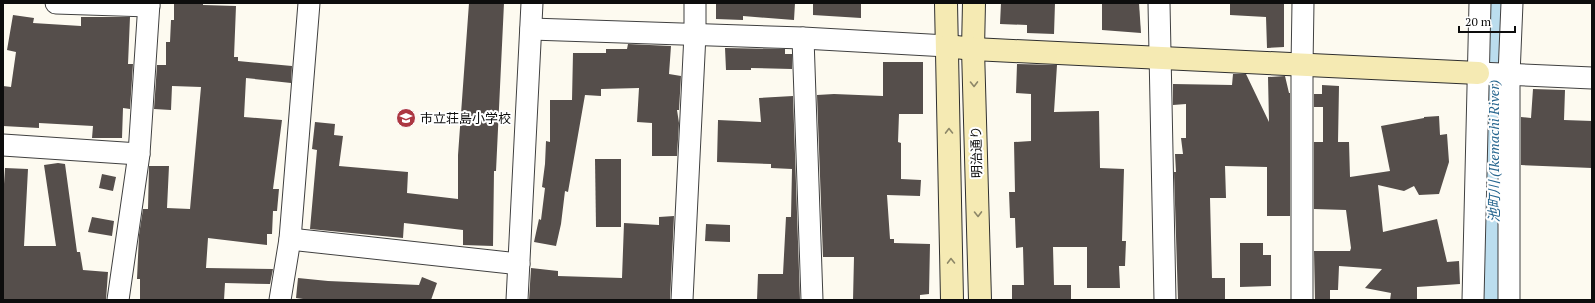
<svg xmlns="http://www.w3.org/2000/svg" width="1595" height="303" viewBox="0 0 1595 303" font-family="'PT Serif','Noto Sans JP',serif">
	<style>
		.lines { fill: none; stroke-linecap: round; stroke-linejoin: round }
		.river { stroke: #bde; stroke-width: 33 }
		.building { fill: #554e4b }
		.street-casing { stroke: #404040; stroke-width: 23 }
		.secondary-casing { stroke: #2f2f2f; stroke-width: 24 }
		.street { stroke: #fff; stroke-width: 21 }
		.secondary { stroke: #f5eab3; stroke-width: 22 }
		.oneway { stroke: #8d8768 }
		.labels { text-anchor: middle; dominant-baseline: central; stroke-width: 4; stroke-linejoin: round; paint-order: stroke }
		.poi-label { font-size: 13px; fill: #0d0d0d; stroke: #fff; text-anchor: start }
		.street-label { font-size: 13px; fill: #0d0d0d; stroke: #fff }
		.water-label { font-size: 14px; font-style: italic; fill: #27668f; stroke: #fff }
	</style>
	<rect width="100%" height="100%" fill="#fdfaf0"/>
	<g class="lines">
		<!-- river -->
		<polyline class="river" points="1493,300 1492,96 1496,3"/>
	</g>
	<!-- building -->
	<g class="building">
		<polygon points="174,3 203,3 203,5 236,6 234,57 238,57 238,61 292,66 291,83 246,78 244,117 282,120 273,189 279,189 277,211 273,211 272,234 267,234 267,245 208,238 206,268 273,269 270,284 225,283 224,300 167,299 167,300 140,300 140,279 137,279 139,235 143,209 148,209 149,166 169,166 167,208 190,209 201,87 172,86 171,110 154,109 157,65 166,65 166,42 170,42 171,20 174,20"/>
		<polygon points="469,3 504,3 496,171 494,171 493,246 463,245 463,230 404,223 403,238 310,229 317,150 312,149 315,122 335,124 334,135 343,136 339,166 408,172 407,193 458,199 458,155"/>
		<polygon points="716,3 795,3 794,20 743,16 743,20 716,19"/>
		<polygon points="813,3 861,3 861,18 813,15"/>
		<polygon points="1001,3 1055,3 1054,34 1027,33 1027,25 1000,24"/>
		<polygon points="1102,3 1139,3 1141,33 1102,30"/>
		<polygon points="1230,3 1284,3 1284,47 1267,48 1266,17 1230,15"/>
		<polygon points="13,15 34,18 33,23 81,26 81,17 130,17 128,64 133,64 130,109 123,108 122,138 92,138 93,126 39,123 39,128 3,126 3,86 11,87 16,52 7,50"/>
		<polygon points="628,44 671,46 669,74 681,76 679,110 677,110 679,123 677,156 652,156 652,123 637,122 639,88 601,89 601,96 585,95 568,192 565,191 561,224 556,246 534,242 539,219 541,220 545,188 542,187 545,164 546,141 550,142 550,100 572,100 573,53 606,53 606,49 627,49"/>
		<polygon points="725,48 785,49 785,54 792,54 792,69 751,68 751,70 726,70"/>
		<polygon points="883,62 923,62 923,114 899,114 898,142 901,143 901,179 921,180 920,196 887,195 890,239 894,239 894,243 930,244 929,294 920,295 920,300 853,300 854,257 823,257 817,95 834,94 883,96"/>
		<polygon points="1017,64 1057,65 1054,112 1099,111 1100,168 1124,169 1122,241 1126,241 1125,266 1119,266 1120,288 1087,288 1087,247 1053,247 1054,285 1071,285 1071,300 1012,300 1012,285 1024,285 1023,247 1016,248 1015,218 1010,218 1009,192 1015,192 1014,142 1031,141 1031,94 1016,93"/>
		<polygon points="1233,74 1246,74 1269,122 1268,77 1285,76 1289,93 1290,93 1290,216 1267,216 1267,167 1225,166 1226,198 1210,198 1212,278 1225,278 1225,300 1178,300 1174,172 1176,172 1175,154 1183,154 1181,138 1186,138 1186,104 1173,105 1173,84 1232,85"/>
		<polygon points="1322,85 1339,86 1338,142 1349,142 1350,177 1390,171 1381,126 1424,118 1424,117 1439,116 1440,135 1447,134 1449,162 1439,194 1419,195 1414,186 1404,191 1378,185 1383,232 1437,219 1447,262 1459,261 1460,284 1417,287 1417,300 1390,300 1391,293 1365,288 1382,269 1339,266 1338,290 1330,290 1330,300 1315,300 1314,251 1350,251 1351,248 1346,210 1314,209 1314,142 1323,142 1323,107 1314,107 1314,94 1322,94"/>
		<polygon points="1533,89 1565,90 1564,120 1592,121 1592,168 1521,165 1521,117 1531,118"/>
		<polygon points="793,96 800,300 757,300 758,274 783,274 786,217 791,217 792,169 771,168 771,164 717,162 718,120 761,122 759,98"/>
		<polygon points="595,159 621,159 621,227 596,227"/>
		<polygon points="58,163 65,164 77,252 80,252 83,270 108,272 106,300 3,300 3,200 5,168 28,169 24,246 56,246 44,165"/>
		<polygon points="102,174 116,177 113,191 99,188"/>
		<polygon points="674,216 670,300 529,300 531,268 558,271 558,276 622,278 624,223 659,225 659,217"/>
		<polygon points="92,217 114,221 112,236 88,232"/>
		<polygon points="706,224 730,225 730,242 705,241"/>
		<polygon points="1240,243 1263,243 1263,255 1271,255 1271,286 1240,287"/>
		<polygon points="422,277 437,283 431,300 310,300 296,298 298,278 328,281 419,285"/>
	</g>
	<g class="lines">
		<!-- street casing -->
		<g class="street-casing">
			<g id="street">
				<polyline points="56,3 149,6"/>
				<polyline points="1159,3 1165,300"/>
				<polyline points="531,29 803,38 947,46"/>
				<polyline points="803,38 812,300"/>
				<polyline points="1478,73 1592,78"/>
				<polyline points="3,145 139,154"/>
				<polyline points="290,239 519,264"/>
				<polyline points="118,300 139,154 149,3"/>
				<polyline points="280,300 290,239 309,3"/>
				<polyline points="517,300 532,3"/>
				<polyline points="682,300 695,34 695,3"/>
				<polyline points="1302,300 1302,66 1303,3"/>
				<polyline points="1473,300 1480,3"/>
				<polyline points="1509,300 1509,75 1512,3"/>
			</g>
		</g>
		<!-- secondary casing -->
		<g class="secondary-casing">
			<g id="secondary">
				<polyline points="946,3 952,300"/>
				<polyline points="974,3 973,49 980,300"/>
				<polyline points="947,46 973,49 1478,73"/>
			</g>
		</g>
		<!-- street -->
		<use href="#street" class="street"/>
		<!-- secondary -->
		<use href="#secondary" class="secondary"/>
	</g>
	<!-- one-way arrows -->
	<defs><path id="oneway-chevron" d="M-2-3.5L2.5 0L-2 3.5" fill="none" stroke-width="1.6" stroke-linecap="round" stroke-linejoin="round"/></defs>
	<g class="oneway">
		<use href="#oneway-chevron" transform="translate(974 84) rotate(89)"/>
		<use href="#oneway-chevron" transform="translate(949 131) rotate(-91)"/>
		<use href="#oneway-chevron" transform="translate(978 214) rotate(89)"/>
		<use href="#oneway-chevron" transform="translate(951 261) rotate(-91)"/>
	</g>
	<!-- icons -->
	<defs>
		<g id="school-disc" transform="scale(1)"><circle r="9.5" fill="#ac3742" stroke="#fff"/><path d="M0-5L7-2L0 1L-7-2ZM-4 1L0 2.5L4 1V4Q0 6-4 4Z" fill="#fff"/></g>
	</defs>
	<g fill-rule="evenodd">
		<use href="#school-disc" x="406" y="118"/>
	</g>
	<g class="labels">
		<!-- poi labels -->
		<g class="poi-label">
			<text x="420" y="118">市立荘島小学校</text>
		</g>
		<!-- street labels -->
		<g class="street-label">
			<text transform="translate(976 152) rotate(-91)">明治通り</text>
		</g>
		<!-- water labels -->
		<g class="water-label">
			<text transform="translate(1493 151) rotate(-90)">池町川 (Ikemachi River)</text>
		</g>
	</g>
	<!-- border -->
	<rect width="1595" height="303" fill="none" stroke="#0d0d0d" stroke-width="8"/>
	<!-- scale -->
	<path d="M1459 26v6h56v-6" fill="none" stroke="#0d0d0d" stroke-width="2"/>
	<text x="1465" y="26" font-size="12" fill="#0d0d0d" stroke="#ffffff" stroke-width="3" paint-order="stroke">20 m</text>
</svg>
